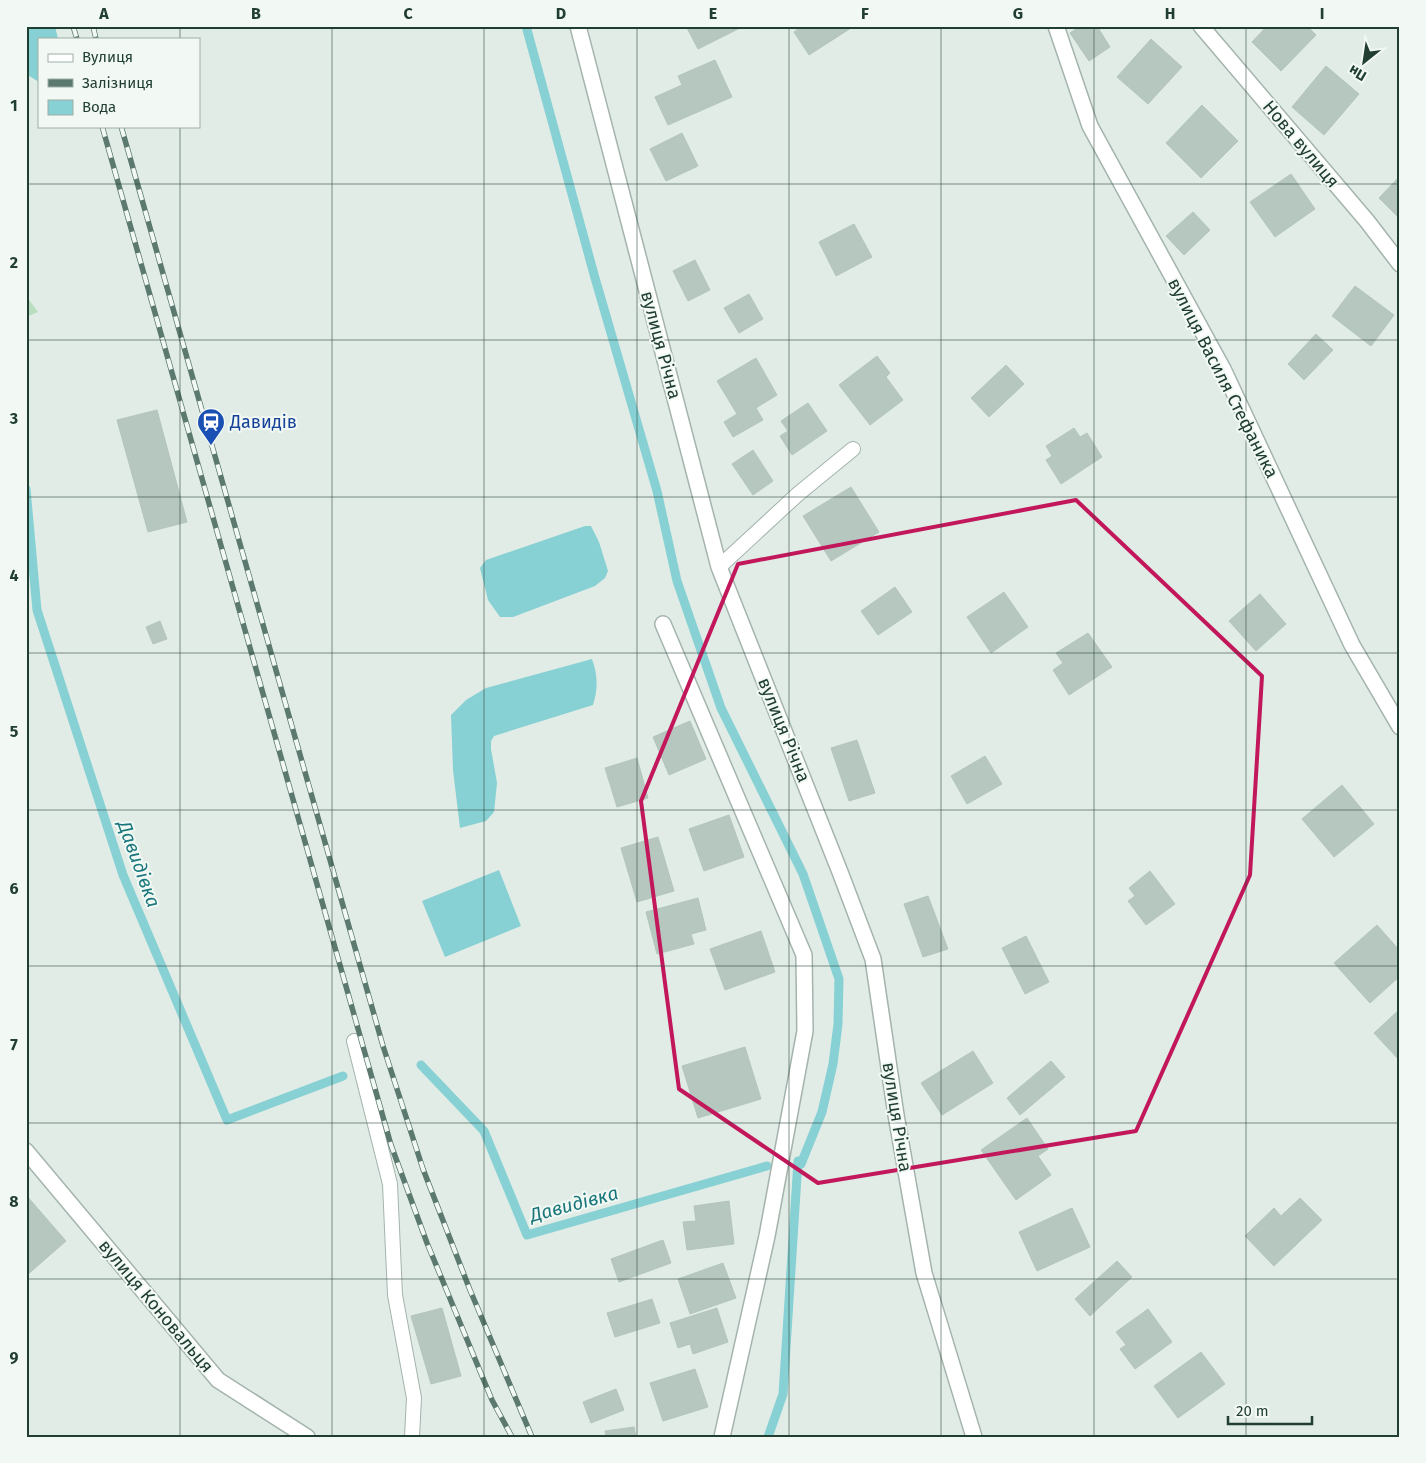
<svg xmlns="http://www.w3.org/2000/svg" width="1426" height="1463" viewBox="0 0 1426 1463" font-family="'Fira Sans',sans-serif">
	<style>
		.green { fill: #b9debf }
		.water { fill: #87d0d3 }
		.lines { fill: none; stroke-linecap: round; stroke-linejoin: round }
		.stream { stroke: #87d0d3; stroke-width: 9 }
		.building { fill: #b6c7bf; stroke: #b3c6bc }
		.lane-casing { stroke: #a4b4ad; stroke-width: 16 }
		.street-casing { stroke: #a4b4ad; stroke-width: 18 }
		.lane { stroke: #fff; stroke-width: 14 }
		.street { stroke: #fff; stroke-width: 15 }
		.rail-casing { stroke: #5b796e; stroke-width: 5.5 }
		.rail { stroke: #f2f9f4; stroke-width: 4; stroke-dasharray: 11; stroke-linecap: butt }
		.marked { fill: none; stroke: #c2185b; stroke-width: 4; stroke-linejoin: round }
		.grid { fill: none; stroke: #213e33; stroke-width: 1; stroke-opacity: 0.55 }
		.labels { text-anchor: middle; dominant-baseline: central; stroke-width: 4; stroke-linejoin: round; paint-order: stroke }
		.street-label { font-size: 18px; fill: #213e33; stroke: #f2f9f4 }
		.transit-label { font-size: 18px; fill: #164399; stroke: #f2f9f4; text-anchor: start }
		.water-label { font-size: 19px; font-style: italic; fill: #19777c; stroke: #f2f9f4 }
		.neatline { fill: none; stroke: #213e33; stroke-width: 2 }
		.grid-label { font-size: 16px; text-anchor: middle; font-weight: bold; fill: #213e33 }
	</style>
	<rect width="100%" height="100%" fill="#e1ece6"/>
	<!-- green -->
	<polygon class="green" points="26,296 38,312 26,317"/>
	<!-- water -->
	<g class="water">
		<polygon points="26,26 55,26 58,39 39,39 39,82 26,74"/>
		<polygon points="585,526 591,526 599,542 608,571 605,578 595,586 513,617 500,617 488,600 480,568 486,560"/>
		<path d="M 592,659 C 598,675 598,689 593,705 L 494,736 L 491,741 L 491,749 L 497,783 L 494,812 L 486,821 L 460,828 L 453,770 L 451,715 L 466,700 L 486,688 Z"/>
		<polygon points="499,870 521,926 445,957 422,901"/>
	</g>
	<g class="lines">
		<!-- stream -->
		<g class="stream">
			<polyline points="526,26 595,278 657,491 677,581 721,708 803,874 839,979 838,1024 833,1064 822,1112 801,1164"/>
			<polyline points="26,489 37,610 123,875 227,1120 343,1076"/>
			<polyline points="421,1065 484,1131 527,1235 767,1166"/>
			<polyline points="768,1437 783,1394 798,1161"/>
		</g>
	</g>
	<!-- building -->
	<g class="building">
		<polygon points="686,26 744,26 698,49"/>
		<polygon points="802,26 850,26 851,28 809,55 794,32"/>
		<polygon points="1080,26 1097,26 1110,47 1089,61 1070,33"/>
		<polygon points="1267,26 1307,26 1316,35 1281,71 1252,42"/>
		<polygon points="1151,39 1182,67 1148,104 1117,77"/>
		<polygon points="715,60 732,97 668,125 655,97 682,85 678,76"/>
		<polygon points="1326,66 1359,94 1324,135 1292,107"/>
		<polygon points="1202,105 1238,141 1201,178 1166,143"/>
		<polygon points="682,133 698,166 666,181 650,149"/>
		<polygon points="1291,174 1315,209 1275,237 1250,202"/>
		<polygon points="1400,176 1400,219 1379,198"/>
		<polygon points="1193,212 1210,230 1184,255 1166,236"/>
		<polygon points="854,224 872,257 836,276 819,242"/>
		<polygon points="695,260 710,290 688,301 673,271"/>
		<polygon points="1355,286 1394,315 1371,346 1332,316"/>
		<polygon points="749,294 763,319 739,333 724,308"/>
		<polygon points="1316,334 1333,350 1304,380 1288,364"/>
		<polygon points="877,356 890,373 886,377 903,400 870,425 839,385"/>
		<polygon points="756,358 777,395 756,408 763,420 733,437 724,422 737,414 717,381"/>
		<polygon points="1006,365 1024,384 989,417 971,398"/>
		<polygon points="808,403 827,431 792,455 780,436 788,431 781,421"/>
		<polygon points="157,410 187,522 148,532 117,420"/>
		<polygon points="1074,428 1080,437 1087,433 1102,457 1061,484 1046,460 1052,456 1046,446"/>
		<polygon points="753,450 773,481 753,495 732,464"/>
		<polygon points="851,487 879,532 831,561 803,516"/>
		<polygon points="895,587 912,612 878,635 861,611"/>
		<polygon points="1004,592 1028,627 991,653 967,617"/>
		<polygon points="1260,594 1286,624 1256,651 1229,621"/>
		<polygon points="160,621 167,639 153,644 146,627"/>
		<polygon points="1088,633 1112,667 1069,695 1053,670 1063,663 1056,653"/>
		<polygon points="690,721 706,759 669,775 653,737"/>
		<polygon points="857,740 875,793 849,801 831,748"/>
		<polygon points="985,756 1002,784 967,804 951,776"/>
		<polygon points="637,758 648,798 617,807 605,768"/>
		<polygon points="1342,785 1374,824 1334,857 1302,819"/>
		<polygon points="729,815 744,857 704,871 689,829"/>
		<polygon points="658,837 674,891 637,902 621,848"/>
		<polygon points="1150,871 1175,904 1146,925 1128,901 1135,896 1129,888"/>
		<polygon points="928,896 948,949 923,957 904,904"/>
		<polygon points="698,898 706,930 691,934 694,944 657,954 646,912"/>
		<polygon points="1377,925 1400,951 1400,976 1370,1003 1334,963"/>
		<polygon points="761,931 775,972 725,990 710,949"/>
		<polygon points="1026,936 1049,982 1025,994 1002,948"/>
		<polygon points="1400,1009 1400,1061 1374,1033"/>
		<polygon points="745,1047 761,1099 698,1118 682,1066"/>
		<polygon points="973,1051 993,1083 942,1115 921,1083"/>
		<polygon points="1051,1061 1065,1077 1020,1115 1007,1098"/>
		<polygon points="1027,1118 1048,1149 1038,1156 1051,1175 1016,1200 981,1150"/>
		<polygon points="26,1195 66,1241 26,1276"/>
		<polygon points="1300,1198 1322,1220 1274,1266 1245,1236 1274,1208 1281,1216"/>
		<polygon points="729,1201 734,1244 687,1250 683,1222 696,1221 694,1206"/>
		<polygon points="1072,1208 1090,1247 1037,1271 1019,1232"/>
		<polygon points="663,1240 671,1263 619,1282 611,1259"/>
		<polygon points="1117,1261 1132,1277 1090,1316 1075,1299"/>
		<polygon points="723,1263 736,1298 690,1314 678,1279"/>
		<polygon points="652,1299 660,1323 615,1337 607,1313"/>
		<polygon points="442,1308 461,1376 431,1384 411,1316"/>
		<polygon points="717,1308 728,1342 693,1354 690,1344 678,1348 670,1323"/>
		<polygon points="1148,1309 1172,1342 1135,1369 1120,1349 1126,1345 1116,1332"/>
		<polygon points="1201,1352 1225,1384 1178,1418 1154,1386"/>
		<polygon points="695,1369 708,1407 663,1421 650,1383"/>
		<polygon points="616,1389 624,1410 591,1423 583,1402"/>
		<polygon points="634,1427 636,1437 606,1437 605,1431"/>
	</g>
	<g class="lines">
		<!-- lane casing -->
		<g class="lane-casing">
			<g id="lane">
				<polyline points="719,567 798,494 853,449"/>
				<polyline points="354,1041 390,1184 395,1295 414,1398 412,1437"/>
			</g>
		</g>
		<!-- street casing -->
		<g class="street-casing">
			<g id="street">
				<polyline points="578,26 719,567 840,872 873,959 896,1115 924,1273 974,1437"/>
				<polyline points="1056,26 1090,126 1223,369 1352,645 1400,727"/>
				<polyline points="1201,26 1367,221 1400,264"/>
				<polyline points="663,624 804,955 805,1031 767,1236 722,1437"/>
				<polyline points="26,1151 218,1380 307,1437"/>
			</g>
		</g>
		<!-- lane -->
		<use href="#lane" class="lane"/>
		<!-- street -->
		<use href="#street" class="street"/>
		<!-- rail casing -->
		<g class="rail-casing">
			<g id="rail">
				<polyline points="73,26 77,39"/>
				<polyline points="93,26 96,39"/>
				<polyline points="102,126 391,1145 427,1243 492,1400 512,1437"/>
				<polyline points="121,126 383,1046 423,1169 470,1290 532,1437"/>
			</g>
		</g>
		<!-- rail -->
		<use href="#rail" class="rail"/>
	</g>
	<!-- marked area -->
	<path class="marked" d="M 1076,500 L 1262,676 L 1250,875 L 1136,1131 L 818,1183 L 679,1089 L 641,801 L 738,564 Z"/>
	<!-- grid -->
	<path class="grid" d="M 180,26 L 180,39M 332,26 L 332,1437M 484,26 L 484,1437M 637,26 L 637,1437M 789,26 L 789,1437M 941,26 L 941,1437M 1094,26 L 1094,1437M 1246,26 L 1246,1437M 180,126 L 180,1437M 26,184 L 1400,184M 26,340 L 1400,340M 26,497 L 1400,497M 26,653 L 1400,653M 26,810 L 1400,810M 26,966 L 1400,966M 26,1123 L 1400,1123M 26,1279 L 1400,1279"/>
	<!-- icons -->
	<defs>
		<g id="station-pin" transform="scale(1.4375)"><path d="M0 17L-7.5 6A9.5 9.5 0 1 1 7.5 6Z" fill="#1a4fb4" stroke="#f2f9f4"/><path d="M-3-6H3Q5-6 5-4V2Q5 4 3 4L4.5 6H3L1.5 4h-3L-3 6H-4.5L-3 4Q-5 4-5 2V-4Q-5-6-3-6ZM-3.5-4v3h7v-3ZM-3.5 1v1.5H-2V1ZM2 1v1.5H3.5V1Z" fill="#fff"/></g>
	</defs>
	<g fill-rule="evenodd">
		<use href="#station-pin" x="211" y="422"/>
	</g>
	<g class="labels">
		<!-- street labels -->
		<g class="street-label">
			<text transform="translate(1301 144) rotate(50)">Нова вулиця</text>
			<text transform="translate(661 345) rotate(75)">вулиця Річна</text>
			<text transform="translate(1223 378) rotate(63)">вулиця Василя Стефаника</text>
			<text transform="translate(784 730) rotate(68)">вулиця Річна</text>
			<text transform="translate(897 1117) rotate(81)">вулиця Річна</text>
			<text transform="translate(156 1306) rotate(50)">вулиця Коновальця</text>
		</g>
		<!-- transit labels -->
		<g class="transit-label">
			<text x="230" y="422">Давидів</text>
		</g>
		<!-- water labels -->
		<g class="water-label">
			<text transform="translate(139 864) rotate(70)">Давидівка</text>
			<text transform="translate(574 1204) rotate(-15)">Давидівка</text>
		</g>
	</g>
	<!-- border -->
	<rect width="1426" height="1463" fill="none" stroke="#f2f9f4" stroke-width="55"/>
	<!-- legend -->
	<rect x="38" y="38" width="162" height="90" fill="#f2f9f4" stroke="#9eaea7"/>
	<rect x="48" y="54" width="25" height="8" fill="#ffffff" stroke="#9eaea7"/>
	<text x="82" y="62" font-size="15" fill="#213e33">Вулиця</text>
	<rect x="48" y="79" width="25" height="8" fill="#5b796e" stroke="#9eaea7"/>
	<text x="82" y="88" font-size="15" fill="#213e33">Залізниця</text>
	<rect x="48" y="100" width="25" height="15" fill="#87d0d3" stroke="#9eaea7"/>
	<text x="82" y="112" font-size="15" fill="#213e33">Вода</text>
	<!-- north arrow -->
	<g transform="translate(1364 62) rotate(210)" stroke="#f2f9f4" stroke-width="4" paint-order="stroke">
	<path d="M0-4L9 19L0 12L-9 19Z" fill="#213e33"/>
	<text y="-8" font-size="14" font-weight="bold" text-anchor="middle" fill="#213e33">Пн</text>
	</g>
	<!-- scale -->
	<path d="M1228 1416v8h84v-8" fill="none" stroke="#213e33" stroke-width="2.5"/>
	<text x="1236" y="1416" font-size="15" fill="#213e33" stroke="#f2f9f4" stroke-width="4" paint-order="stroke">20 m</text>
	<rect x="28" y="28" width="1370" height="1408" class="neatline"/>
	<g class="grid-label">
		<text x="104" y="19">A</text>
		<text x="256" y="19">B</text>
		<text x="408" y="19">C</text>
		<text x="561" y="19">D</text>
		<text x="713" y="19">E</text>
		<text x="865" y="19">F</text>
		<text x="1018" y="19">G</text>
		<text x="1170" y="19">H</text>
		<text x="1322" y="19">I</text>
		<text x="14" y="111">1</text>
		<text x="14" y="268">2</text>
		<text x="14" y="424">3</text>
		<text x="14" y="581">4</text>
		<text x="14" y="737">5</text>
		<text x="14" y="894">6</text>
		<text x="14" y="1050">7</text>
		<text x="14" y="1207">8</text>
		<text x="14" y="1363">9</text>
	</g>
</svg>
